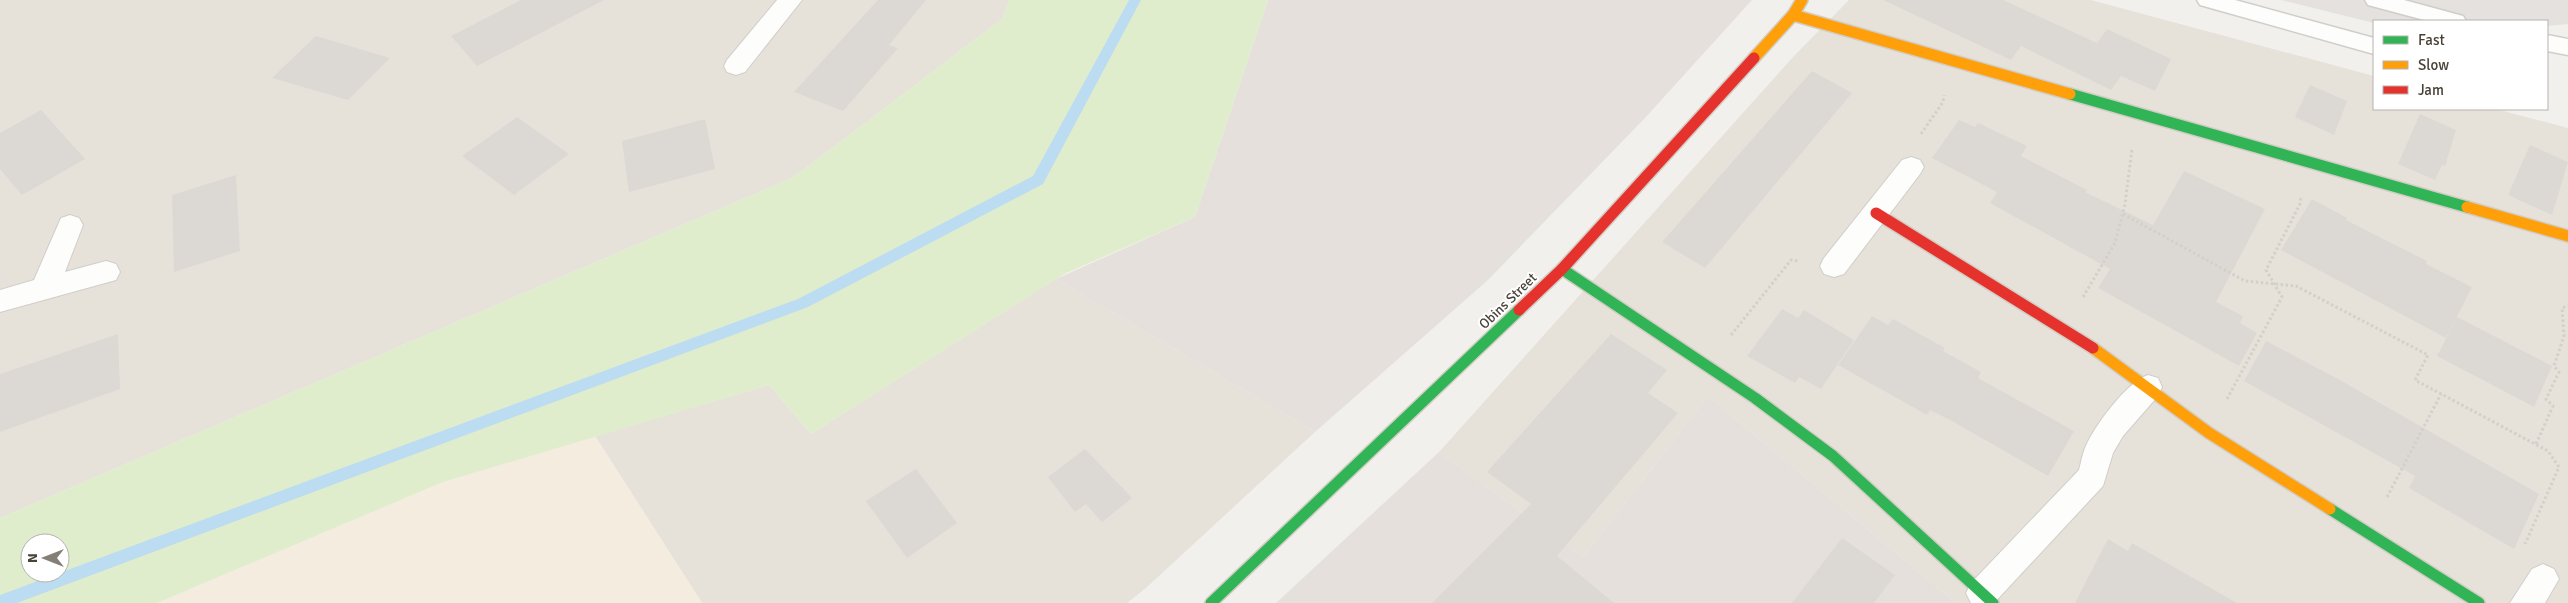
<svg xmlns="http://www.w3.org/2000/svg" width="2568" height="603" viewBox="0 0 2568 603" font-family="Signika,sans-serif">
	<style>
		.residential { fill: #e6e2da }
		.commercial { fill: #f5ece0 }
		.industrial { fill: #e5e0dc }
		.green { fill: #e0edcd; fill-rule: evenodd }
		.parking { fill: #e4e1de }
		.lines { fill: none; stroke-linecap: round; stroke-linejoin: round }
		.stream { fill: #bcdcf1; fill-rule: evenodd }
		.building { fill: #dcd9d5 }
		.lane-casing { stroke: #d0ceca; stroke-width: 3 }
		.street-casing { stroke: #d0ceca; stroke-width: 2 }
		.fast-casing { stroke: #d2cdc4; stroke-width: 14 }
		.slow-casing { stroke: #d2cdc4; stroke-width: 14 }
		.jam-casing { stroke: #d2cdc4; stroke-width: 14 }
		.path { stroke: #d2d0cb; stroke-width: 3; stroke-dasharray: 2.5 2.5; stroke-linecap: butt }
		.lane { fill: #fdfdfc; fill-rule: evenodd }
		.street { fill: #fdfdfc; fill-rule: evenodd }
		.fast { stroke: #30b455; stroke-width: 11 }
		.slow { stroke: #ff9f0a; stroke-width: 11 }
		.jam { stroke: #e5322d; stroke-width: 11 }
		.labels { text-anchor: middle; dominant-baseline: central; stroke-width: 4; stroke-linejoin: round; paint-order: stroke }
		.street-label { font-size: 14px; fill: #494237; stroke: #fff }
	</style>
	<rect width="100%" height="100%" fill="#f2f0ed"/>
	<!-- residential -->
	<g class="residential">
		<polygon points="0,0 1010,0 1002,19 794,177 0,518"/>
		<polygon points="1849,0 2091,0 2374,76 2374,109 2496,109 2568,128 2568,603 1956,603 1708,396 1583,557 1439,452 1793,57"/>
		<polygon points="1056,279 1315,432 1146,588 1127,603 702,603 595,436 769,385 811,434"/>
	</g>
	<!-- commercial -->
	<polygon class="commercial" points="595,436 702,603 157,603 443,482"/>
	<!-- industrial -->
	<g class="industrial">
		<polygon points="1268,0 1752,0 1645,118 1488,280 1315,432 1056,279 1195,217"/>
		<polygon points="1708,396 1956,603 1276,603 1439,452 1583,557"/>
	</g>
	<!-- green -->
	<path class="green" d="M 1010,0 L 1268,0 L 1195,217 L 1066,273 L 811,434 L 769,385 L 443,482 L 157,603 L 0,603 L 0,518 L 794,177 L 1002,19 ZM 30,543 L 60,543 L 60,573 L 30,573 Z"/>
	<!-- parking -->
	<polygon class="parking" points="2281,0 2568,0 2568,24 2547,26 2547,21 2374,23"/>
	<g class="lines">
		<!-- stream -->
		<polygon class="stream" points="1129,0 1141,0 1043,184 808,307 17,603 0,603 0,595 798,299 1033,176"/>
	</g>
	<!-- building -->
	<g class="building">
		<polygon points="521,0 604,0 477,66 451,36"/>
		<polygon points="878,0 926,0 889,45 898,48 843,111 794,92"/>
		<polygon points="1883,0 2003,0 2097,43 2107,29 2171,59 2155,91 2121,76 2111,90 2021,46 2011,60"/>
		<polygon points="316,36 390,58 348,100 272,78"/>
		<polygon points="1812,71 1852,93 1705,268 1662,242"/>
		<polygon points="2310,85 2347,101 2334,135 2295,117"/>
		<polygon points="41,110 85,159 22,195 0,169 0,133"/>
		<polygon points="2420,114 2456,130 2445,166 2442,165 2435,180 2398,164"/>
		<polygon points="517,117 569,154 514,195 462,156"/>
		<polygon points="705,119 715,169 629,192 622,141"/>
		<polygon points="1959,120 1975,127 1978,123 2027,146 2021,156 2087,190 2085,192 2153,225 2184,171 2265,209 2216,302 2243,316 2240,323 2257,333 2239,366 2098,288 2110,269 1990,203 1997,192 1932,158"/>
		<polygon points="2530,145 2568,162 2552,215 2508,195"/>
		<polygon points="236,175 240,251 174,272 172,195"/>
		<polygon points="2312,199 2347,218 2346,220 2427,261 2426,264 2472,287 2446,338 2281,250"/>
		<polygon points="1782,309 1798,318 1804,310 1854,340 1821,389 1799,377 1795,383 1747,356"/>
		<polygon points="1872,316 1888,325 1893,319 1945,348 1943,351 1981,372 1978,378 2074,431 2048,476 1952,421 1930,410 1927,415 1838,365"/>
		<polygon points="2457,317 2552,366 2534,407 2437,356"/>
		<polygon points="118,334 120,389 0,432 0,374"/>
		<polygon points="1611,334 1667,370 1648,393 1678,413 1557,556 1614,603 1432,603 1531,504 1487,472"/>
		<polygon points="2266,341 2338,379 2539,494 2514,549 2409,488 2415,476 2244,381"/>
		<polygon points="1085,449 1132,498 1102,522 1086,504 1075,512 1048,477"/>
		<polygon points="916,469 957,523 907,558 866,501"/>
		<polygon points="1842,538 1895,575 1874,603 1792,603"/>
		<polygon points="2108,539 2128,551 2132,543 2237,603 2075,603"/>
	</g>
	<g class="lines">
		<!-- lane casing -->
		<g class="lane-casing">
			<g id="lane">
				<polygon points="2197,0 2235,0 2374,38 2374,54 2200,5"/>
				<polygon points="2365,0 2404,0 2463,16 2466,21 2428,21 2368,5"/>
				<polygon points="2547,35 2568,39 2568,55 2547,51"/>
			</g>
		</g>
		<!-- street casing -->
		<g class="street-casing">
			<g id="street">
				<polygon points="777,0 802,0 745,72 736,75 727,72 724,66 727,60"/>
				<polygon points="1911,157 1920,160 1924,167 1920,174 1844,274 1834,277 1824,274 1820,266 1824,258 1902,160"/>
				<polygon points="70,215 79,218 83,225 65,272 106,261 116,264 120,272 116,280 0,312 0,290 34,280 61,218"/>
				<path d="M 2148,375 L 2158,378 L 2162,387 L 2158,396 L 2123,436 L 2113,453 L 2103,486 L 1994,603 L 1971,603 L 1966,593 L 1971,583 L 2079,470 C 2081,463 2082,455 2085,448 C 2094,426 2127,382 2148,375 Z"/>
				<polygon points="2543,564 2554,569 2559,579 2545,603 2510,603 2532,569"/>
			</g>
		</g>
		<!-- fast casing -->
		<g class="fast-casing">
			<g id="fast">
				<polyline points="2070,94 2467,207"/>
				<polyline points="1562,269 1755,398 1833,456 1993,603"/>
				<polyline points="2330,509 2479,603"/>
				<polyline points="1211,603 1519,310"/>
			</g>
		</g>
		<!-- slow casing -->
		<g class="slow-casing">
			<g id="slow">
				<polyline points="1793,15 2070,94"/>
				<polyline points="1754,58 1793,15 1802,0"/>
				<polyline points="2467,207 2568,236"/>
				<polyline points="2093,348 2209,433 2330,509"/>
			</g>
		</g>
		<!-- jam casing -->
		<g class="jam-casing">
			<g id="jam">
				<polyline points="1876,213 2093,348"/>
				<polyline points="1519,310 1562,269 1754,58"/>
			</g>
		</g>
		<!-- path -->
		<g class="path">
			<polyline points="1921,134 1943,102 1944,95"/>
			<polyline points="2123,214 2245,281 2296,286 2428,355 2415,380 2548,451 2559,467 2525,544"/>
			<polyline points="2083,297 2115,243 2125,204 2132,149"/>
			<polyline points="1731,335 1791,260 1798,261"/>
			<polyline points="2227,399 2282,297 2266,270 2300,204 2301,197"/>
			<polyline points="2536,444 2553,406 2546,399 2559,372 2554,366 2564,336 2562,308 2568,306"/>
			<polyline points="2387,497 2441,394"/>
		</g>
		<!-- lane -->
		<use href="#lane" class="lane"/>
		<!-- street -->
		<use href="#street" class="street"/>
		<!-- fast -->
		<use href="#fast" class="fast"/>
		<!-- slow -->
		<use href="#slow" class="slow"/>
		<!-- jam -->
		<use href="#jam" class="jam"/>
	</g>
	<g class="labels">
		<!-- street labels -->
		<g class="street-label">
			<text transform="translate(1508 301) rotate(-44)">Obins Street</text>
		</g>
	</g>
	<!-- legend -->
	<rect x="2373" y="20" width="175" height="90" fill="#ffffff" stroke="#b6b3af"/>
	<rect x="2383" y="36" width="25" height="8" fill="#30b455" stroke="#b6b3af"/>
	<text x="2418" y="45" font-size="15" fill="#494237">Fast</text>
	<rect x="2383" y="61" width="25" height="8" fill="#ff9f0a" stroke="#b6b3af"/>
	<text x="2418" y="70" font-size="15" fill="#494237">Slow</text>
	<rect x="2383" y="86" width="25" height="8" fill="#e5322d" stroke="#b6b3af"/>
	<text x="2418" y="95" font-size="15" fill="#494237">Jam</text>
	<!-- north arrow -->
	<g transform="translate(45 558) rotate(270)"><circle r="24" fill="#ffffff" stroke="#b6b3af"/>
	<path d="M0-4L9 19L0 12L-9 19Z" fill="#847f77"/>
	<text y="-8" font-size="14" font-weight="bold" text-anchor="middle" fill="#494237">N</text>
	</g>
</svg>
